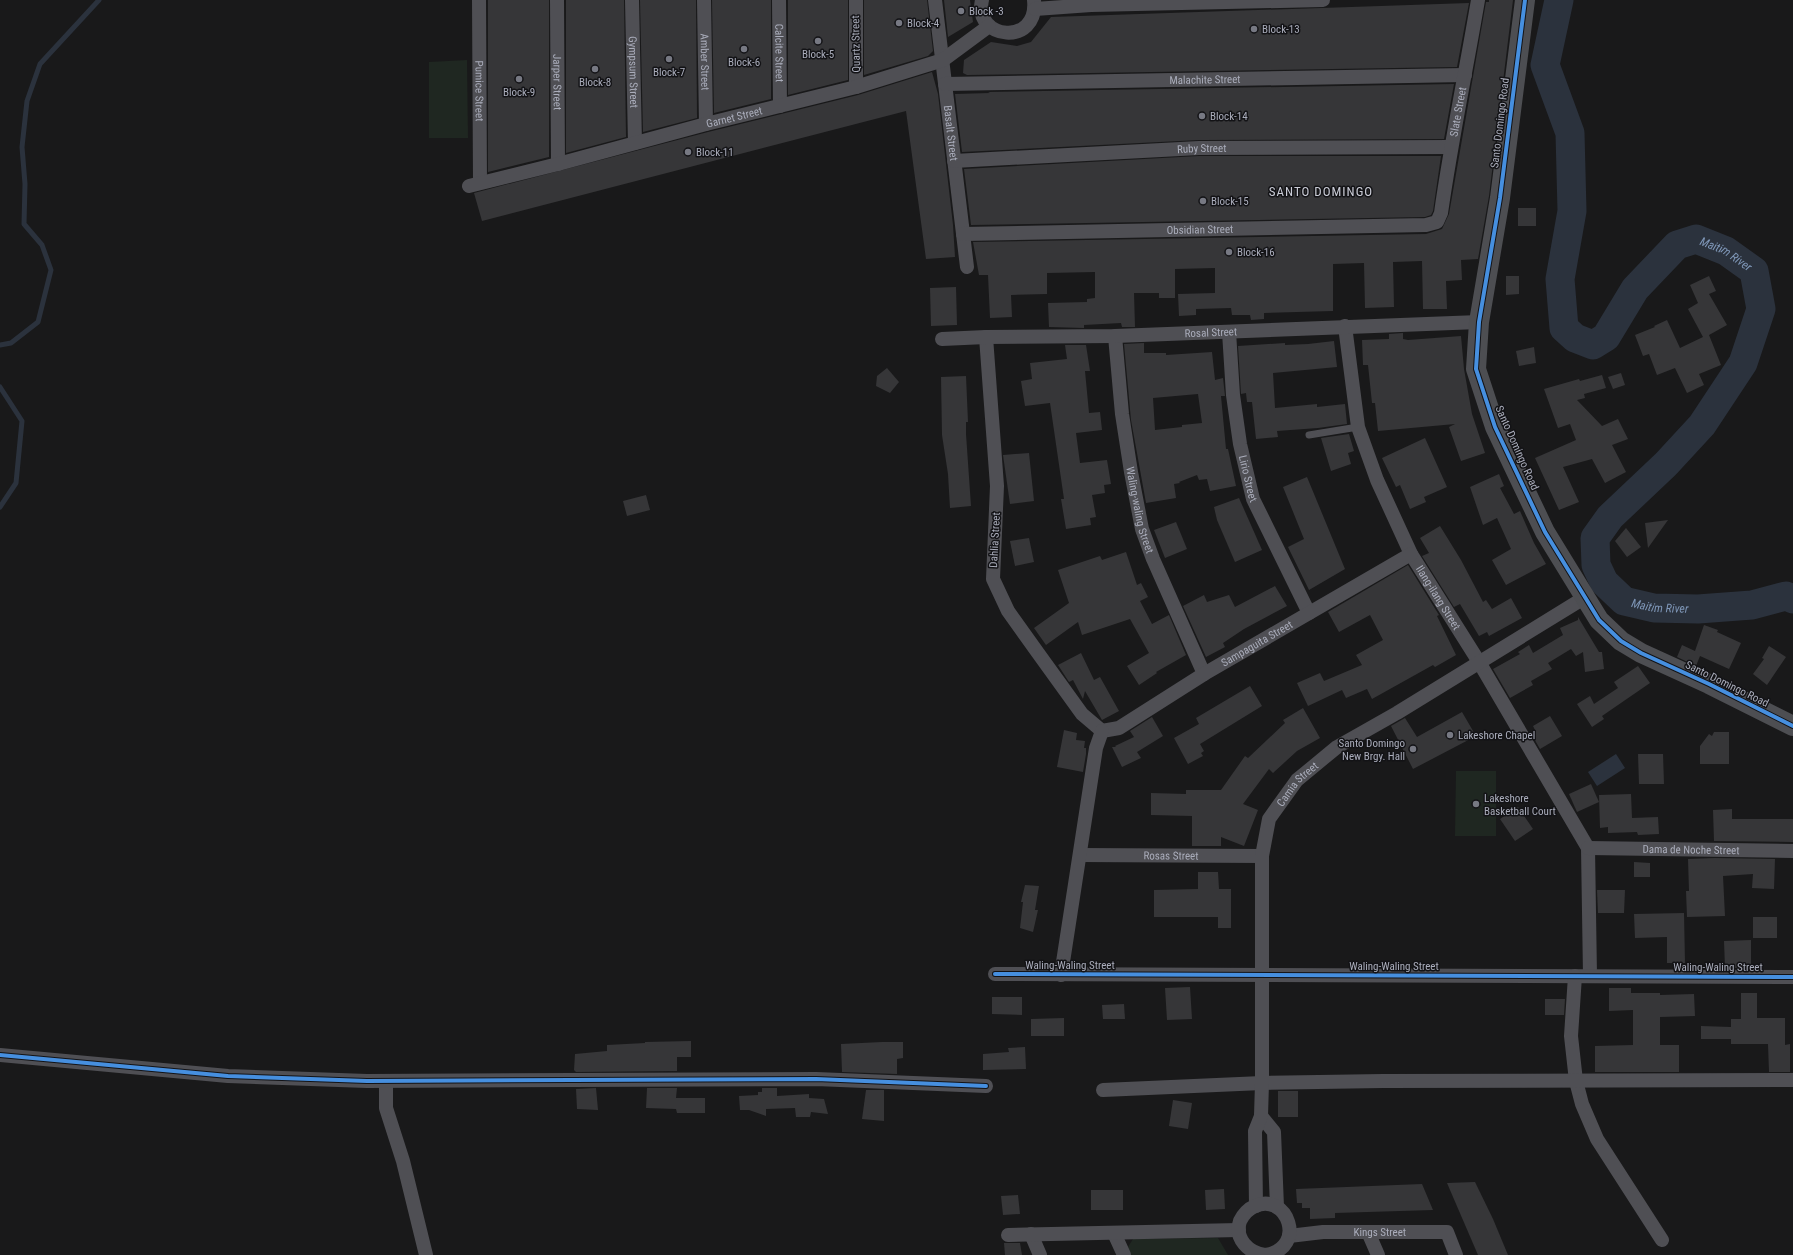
<svg xmlns="http://www.w3.org/2000/svg" width="1793" height="1255" viewBox="0 0 1793 1255" font-family="'Roboto Condensed',sans-serif">
	<style>
		.green { fill: #1f2721 }
		.water { fill: #2b323d }
		.lines { fill: none; stroke-linecap: round; stroke-linejoin: round }
		.stream { stroke: #2b323d; stroke-width: 5 }
		.river { stroke: #2b323d; stroke-width: 29 }
		.building { fill: #363638; fill-rule: evenodd }
		.lane { stroke: #4f4f54; stroke-width: 7 }
		.street { stroke: #4f4f54; stroke-width: 14 }
		.secondary { stroke: #4d4e52; stroke-width: 20 }
		.cycleway-casing { stroke: #131316; stroke-width: 6 }
		.cycleway { stroke: #468fdf; stroke-width: 4 }
		.poi-dot { fill: #777983; stroke: #131316; stroke-width: 1.5 }
		.labels { text-anchor: middle; dominant-baseline: central; stroke-width: 3; stroke-linejoin: round; paint-order: stroke }
		.poi-label { font-size: 11px; fill: #aaadbb; stroke: #131316; text-anchor: start }
		.street-label { font-size: 11px; fill: #aaadbb; stroke: #131316 }
		.water-label { font-size: 12px; font-style: italic; fill: #7f97b8; stroke: #131316 }
		.quarter-label { font-size: 13px; letter-spacing: 1px; fill: #cbcdd7; stroke: #131316 }
	</style>
	<rect width="100%" height="100%" fill="#19191a"/>
	<!-- green -->
	<g class="green">
		<polygon points="467,60 468,138 429,138 429,62"/>
		<polygon points="1456,771 1496,771 1496,836 1455,836"/>
		<polygon points="1218,1238 1228,1255 1131,1255 1128,1247 1133,1239"/>
	</g>
	<!-- water -->
	<polygon class="water" points="1616,754 1625,768 1597,786 1588,772"/>
	<g class="lines">
		<!-- stream -->
		<g class="stream">
			<polyline points="0,345 11,343 38,322 51,270 42,245 24,224 25,184 22,147 27,101 40,64 99,0"/>
			<polyline points="0,387 22,421 16,483 0,507"/>
		</g>
		<!-- river -->
		<path class="river" id="s1" d="M 1559,0 L 1545,65 L 1570,133 L 1572,211 L 1560,279 L 1564,328 L 1575,338 L 1593,345 L 1606,337 L 1635,289 L 1677,245 L 1696,239 L 1726,251 L 1754,271 L 1761,309 L 1743,363 L 1702,425 L 1666,464 L 1610,517 L 1595,538 L 1596,565 L 1604,582 L 1624,601 L 1654,608 L 1698,609 L 1752,605 L 1786,596 L 1793,599"/>
	</g>
	<!-- building -->
	<g class="building">
		<polygon points="488,0 549,0 549,157 488,172"/>
		<polygon points="566,0 624,0 626,137 566,153"/>
		<polygon points="640,0 696,0 697,118 643,132"/>
		<polygon points="712,0 771,0 771,99 714,113"/>
		<polygon points="788,0 848,0 848,80 788,95"/>
		<polygon points="864,0 927,0 933,51 928,56 864,75"/>
		<polygon points="944,0 970,0 973,22 948,37"/>
		<polygon points="1489,0 1513,0 1489,196 1478,259 1461,260 1462,280 1446,281 1447,309 1423,309 1422,261 1393,262 1394,307 1365,308 1364,263 1333,264 1333,311 1264,313 1264,319 1251,320 1250,315 1232,315 1231,308 1196,309 1196,315 1179,316 1178,294 1215,293 1215,268 1175,269 1175,298 1159,298 1159,293 1134,293 1135,327 1122,327 1121,323 1084,325 1084,328 1049,327 1048,303 1087,302 1087,299 1095,298 1095,272 1047,273 1047,294 1011,295 1012,317 990,318 988,275 979,275 973,242 1426,234 1442,229 1449,214 1486,2 1489,2"/>
		<polygon points="1469,3 1457,67 967,75 963,73 964,60 991,42 1017,46 1031,42 1051,17"/>
		<polygon points="932,72 938,94 953,225 955,257 926,259 906,111 482,221 474,193 708,132 858,95"/>
		<polygon points="1454,84 1444,139 1199,140 962,152 955,94 990,93 988,92"/>
		<polygon points="1199,156 1441,156 1433,211 1431,215 1425,217 971,225 964,169"/>
		<rect x="1518" y="208" width="18" height="18"/>
		<polygon points="1506,276 1519,276 1519,294 1506,295"/>
		<polygon points="1709,276 1716,291 1709,294 1727,325 1709,335 1721,365 1699,374 1704,385 1687,393 1675,368 1657,375 1649,354 1643,356 1635,335 1655,327 1654,326 1667,320 1680,348 1703,337 1688,309 1698,303 1690,285"/>
		<polygon points="956,287 957,325 931,326 930,288"/>
		<polygon points="1403,333 1403,339 1408,340 1461,336 1464,369 1472,414 1485,453 1461,461 1449,427 1455,424 1378,431 1375,403 1372,403 1368,365 1363,365 1362,340 1389,339 1389,334"/>
		<polygon points="1334,341 1337,367 1273,373 1275,408 1317,404 1317,407 1345,404 1347,424 1318,428 1277,431 1278,437 1256,439 1252,402 1247,402 1246,393 1241,394 1238,346 1285,343 1285,345 1308,344"/>
		<path d="M 1144,343 L 1144,353 L 1166,353 L 1166,355 L 1212,352 L 1215,380 L 1223,378 L 1225,396 L 1221,396 L 1226,449 L 1228,449 L 1236,486 L 1210,491 L 1207,479 L 1199,480 L 1197,475 L 1179,482 L 1180,483 L 1174,484 L 1176,498 L 1146,503 L 1131,420 L 1124,344 ZM 1198,394 L 1202,423 L 1182,425 L 1182,427 L 1155,430 L 1153,398 Z"/>
		<polygon points="1065,345 1086,345 1090,371 1085,371 1089,413 1100,412 1102,430 1076,433 1080,463 1107,460 1111,484 1104,485 1105,493 1092,495 1096,517 1090,518 1091,525 1066,529 1061,499 1064,499 1050,403 1025,406 1021,381 1032,379 1030,363 1067,359"/>
		<polygon points="1534,347 1536,363 1519,366 1516,351"/>
		<polygon points="887,368 899,382 890,393 876,386 877,376"/>
		<polygon points="1621,373 1625,385 1613,389 1608,377"/>
		<polygon points="1602,375 1606,388 1584,394 1585,398 1577,400 1602,426 1618,419 1628,439 1612,445 1626,472 1605,483 1592,459 1563,467 1579,502 1559,510 1535,458 1576,440 1570,424 1558,428 1544,389 1579,379 1580,381"/>
		<polygon points="966,376 968,422 966,422 966,434 971,506 950,508 948,474 942,435 941,377"/>
		<polygon points="1349,434 1354,451 1348,453 1351,464 1331,471 1321,438"/>
		<polygon points="1425,438 1447,487 1424,497 1426,502 1410,509 1400,485 1396,487 1382,458"/>
		<polygon points="1029,453 1034,501 1010,504 1003,455"/>
		<polygon points="1499,474 1504,486 1500,488 1514,514 1520,511 1534,543 1546,564 1506,585 1492,560 1511,549 1497,518 1483,525 1470,487"/>
		<polygon points="1307,477 1345,569 1309,590 1288,547 1304,539 1283,487"/>
		<polygon points="646,495 650,510 627,516 623,501"/>
		<polygon points="1239,498 1262,550 1235,562 1217,520 1214,507"/>
		<polygon points="1668,520 1648,548 1645,523"/>
		<polygon points="1176,522 1187,549 1165,558 1154,530"/>
		<polygon points="1440,526 1461,560 1483,602 1486,600 1492,609 1511,598 1522,618 1489,636 1487,632 1479,636 1460,604 1454,607 1422,556 1429,553 1420,538"/>
		<polygon points="1626,528 1641,547 1627,557 1615,541"/>
		<polygon points="1029,538 1034,562 1015,566 1010,541"/>
		<polygon points="1126,552 1137,585 1141,583 1148,597 1140,601 1152,624 1169,615 1186,655 1156,672 1157,673 1139,685 1127,666 1149,653 1130,619 1082,635 1078,622 1046,645 1034,628 1069,603 1058,570 1100,556 1102,560"/>
		<polygon points="1408,565 1439,615 1437,616 1456,655 1435,667 1433,665 1372,699 1367,689 1346,698 1342,690 1308,706 1297,683 1320,673 1324,681 1362,665 1356,655 1383,640 1370,615 1339,632 1328,612"/>
		<polygon points="1275,586 1287,606 1244,629 1223,643 1225,647 1206,657 1183,606 1204,595 1207,602 1229,595 1235,607"/>
		<polygon points="1578,617 1599,652 1602,652 1604,669 1585,672 1583,652 1576,656 1571,649 1548,663 1552,669 1531,681 1533,685 1510,698 1493,669 1520,654 1518,652 1529,645 1533,653 1563,635 1560,628 1578,620"/>
		<polygon points="1704,625 1718,630 1717,632 1741,643 1729,669 1700,656 1696,666 1677,657 1682,645 1695,651"/>
		<polygon points="1769,646 1786,657 1767,685 1753,674 1764,659 1762,658"/>
		<polygon points="1081,653 1094,680 1100,677 1119,711 1102,720 1085,691 1083,699 1073,680 1069,682 1058,665"/>
		<polygon points="1638,666 1650,683 1602,716 1604,719 1592,727 1577,704 1590,696 1594,704 1618,688 1614,682"/>
		<polygon points="1250,686 1262,706 1200,744 1204,751 1201,753 1203,756 1188,764 1174,738 1199,724 1196,718"/>
		<polygon points="1303,708 1320,738 1297,751 1273,773 1269,769 1243,804 1258,810 1244,846 1221,837 1221,846 1192,846 1192,816 1151,815 1151,793 1186,794 1186,790 1221,790 1245,756 1248,758 1285,723 1283,720"/>
		<polygon points="1462,712 1476,736 1413,769 1391,726 1405,718 1417,737"/>
		<polygon points="1550,716 1562,736 1540,749 1532,735 1536,732 1533,726"/>
		<polygon points="1152,717 1163,736 1137,752 1141,758 1122,767 1112,747 1116,747 1115,746 1134,737 1130,731"/>
		<polygon points="1064,730 1077,733 1076,740 1085,741 1084,748 1086,748 1086,754 1083,772 1057,767"/>
		<polygon points="1714,732 1729,732 1729,764 1700,764 1700,746 1709,734 1712,736"/>
		<polygon points="1638,754 1663,754 1664,784 1639,784"/>
		<polygon points="1591,784 1599,802 1577,812 1569,794"/>
		<polygon points="1631,794 1632,818 1658,817 1659,834 1638,835 1637,832 1608,833 1608,827 1600,828 1599,795"/>
		<polygon points="1518,807 1533,829 1515,841 1500,819"/>
		<polygon points="1732,809 1732,819 1793,819 1793,842 1714,841 1713,810"/>
		<polygon points="1715,858 1775,859 1774,889 1752,888 1753,874 1723,876 1725,916 1687,917 1686,891 1689,891 1688,859"/>
		<polygon points="1634,862 1650,863 1650,877 1634,877"/>
		<polygon points="1198,872 1218,872 1219,889 1231,889 1231,928 1218,928 1218,917 1154,917 1154,890 1198,889"/>
		<polygon points="1025,885 1039,886 1035,910 1038,910 1033,932 1020,928 1023,902 1021,902"/>
		<polygon points="1597,890 1625,890 1624,913 1598,913"/>
		<polygon points="1684,913 1685,963 1667,963 1667,937 1635,938 1634,914"/>
		<rect x="1753" y="917" width="24" height="21"/>
		<polygon points="1751,940 1751,968 1725,968 1724,941"/>
		<polygon points="1190,987 1192,1019 1167,1020 1165,988"/>
		<polygon points="1609,988 1631,988 1631,993 1660,993 1660,995 1694,994 1695,1016 1660,1017 1660,1045 1679,1045 1679,1072 1595,1072 1595,1046 1633,1045 1633,1010 1609,1011"/>
		<polygon points="1741,993 1757,993 1757,1018 1785,1018 1785,1045 1790,1044 1790,1072 1769,1072 1768,1044 1731,1044 1731,1039 1701,1039 1701,1026 1731,1027 1731,1019 1741,1019"/>
		<polygon points="992,997 1022,997 1022,1015 992,1014"/>
		<polygon points="1545,999 1565,999 1564,1015 1545,1015"/>
		<polygon points="1124,1004 1125,1019 1103,1019 1102,1005"/>
		<polygon points="1064,1018 1064,1036 1031,1036 1031,1019"/>
		<polygon points="691,1041 691,1057 677,1057 677,1071 576,1072 574,1070 575,1054 607,1051 607,1045 645,1043 645,1042"/>
		<polygon points="882,1042 903,1042 903,1058 897,1059 897,1074 842,1072 841,1044"/>
		<polygon points="1025,1047 1026,1069 983,1070 983,1054 1009,1052 1008,1048"/>
		<polygon points="596,1088 598,1110 577,1109 576,1089"/>
		<polygon points="647,1088 677,1088 676,1098 705,1098 705,1113 677,1113 676,1109 646,1108"/>
		<polygon points="762,1088 777,1088 777,1096 809,1094 809,1098 824,1099 828,1114 811,1112 810,1117 796,1117 795,1108 766,1109 766,1116 749,1110 740,1110 739,1096 758,1095 758,1092 762,1092"/>
		<polygon points="866,1090 884,1090 884,1121 862,1119"/>
		<rect x="1278" y="1091" width="20" height="26"/>
		<polygon points="1173,1100 1192,1103 1188,1129 1169,1126"/>
		<polygon points="1475,1182 1493,1219 1508,1255 1478,1255 1447,1183"/>
		<polygon points="1422,1184 1433,1210 1335,1213 1335,1218 1310,1219 1310,1208 1302,1208 1302,1203 1297,1203 1296,1189"/>
		<polygon points="1224,1189 1225,1209 1206,1210 1205,1190"/>
		<rect x="1091" y="1190" width="32" height="20"/>
		<polygon points="1018,1195 1020,1214 1003,1215 1001,1196"/>
		<polygon points="1004,1243 1020,1243 1022,1255 1005,1255"/>
	</g>
	<g class="lines">
		<!-- lane -->
		<polyline class="lane" points="1309,435 1358,427"/>
		<!-- street -->
		<g class="street">
			<path id="s2" d="M 479,0 L 480,182"/>
			<path id="s3" d="M 557,0 L 558,164"/>
			<path id="s4" d="M 632,0 L 635,143"/>
			<path id="s5" d="M 704,0 L 706,124"/>
			<path id="s6" d="M 779,0 L 780,106"/>
			<polyline points="856,0 856,87"/>
			<path id="s7" d="M 935,0 L 967,267"/>
			<path d="M 982,0 C 973,40 1039,47 1034,0"/>
			<polyline points="1035,9 1091,5 1323,0"/>
			<path id="s8" d="M 945,84 L 1465,75"/>
			<path id="s9" d="M 954,161 L 1199,148 L 1450,147"/>
			<path id="s10" d="M 469,186 L 558,164 L 706,124 L 856,87 L 943,60 L 989,26"/>
			<path id="s11" d="M 963,234 L 1426,225 L 1437,222 L 1441,213 C 1451,142 1466,71 1478,0"/>
			<path id="s12" d="M 1345,326 L 1358,427 L 1377,480 L 1411,554 L 1479,662 L 1588,848 L 1590,976"/>
			<path id="s13" d="M 1229,332 L 1233,395 L 1240,444 L 1253,499 L 1309,613"/>
			<path id="s14" d="M 1115,336 L 1122,414 L 1131,472 L 1142,529 L 1153,559 L 1204,674"/>
			<polyline points="986,337 997,486 993,579 1008,611 1038,653 1082,714 1102,731"/>
			<path id="s15" d="M 942,339 L 986,337 L 1115,336 L 1479,322"/>
			<path id="s16" d="M 1102,731 L 1119,728 L 1204,674 L 1411,554"/>
			<path id="s17" d="M 1588,848 L 1793,851"/>
			<path id="s18" d="M 1080,855 L 1262,856"/>
			<polyline points="995,974 1793,977"/>
			<polyline points="1061,975 1096,748 1102,731"/>
			<polyline points="1575,976 1571,1036 1576,1081 1582,1104 1597,1139 1662,1240"/>
			<polyline points="0,1055 228,1076 367,1081 816,1079 986,1086"/>
			<polyline points="386,1081 386,1108 403,1161 426,1255"/>
			<polyline points="1103,1090 1262,1083 1383,1081 1793,1080"/>
			<polyline points="1261,1116 1274,1132 1277,1207"/>
			<path id="s19" d="M 1256,1206 L 1255,1131 L 1261,1116 L 1262,1083 L 1262,856 L 1269,819 L 1297,780 L 1337,747 L 1397,713 L 1584,598"/>
			<polyline points="1368,1232 1378,1255"/>
			<polyline points="1114,1233 1124,1255"/>
			<polyline points="1031,1234 1040,1255"/>
			<polyline points="1008,1235 1239,1230"/>
			<path id="s20" d="M 1289,1236 L 1323,1232 L 1447,1232 L 1456,1255"/>
			<path d="M 1265,1255 C 1249,1253 1234,1239 1240,1221 C 1243,1215 1248,1209 1255,1206 C 1287,1192 1308,1247 1266,1255"/>
		</g>
		<!-- secondary -->
		<polyline class="secondary" points="1525,0 1500,198 1479,322 1476,369 1495,427 1545,532 1599,620 1621,641 1641,653 1709,684 1793,726"/>
		<!-- cycleway casing -->
		<g class="cycleway-casing">
			<g id="cycleway">
				<polyline points="1525,0 1500,198 1479,322 1476,369 1495,427 1545,532 1599,620 1621,641 1641,653 1709,684 1793,726"/>
				<polyline points="995,974 1793,977"/>
				<polyline points="0,1055 228,1076 367,1081 816,1079 986,1086"/>
			</g>
		</g>
		<!-- cycleway -->
		<use href="#cycleway" class="cycleway"/>
	</g>
	<!-- markers -->
	<g class="poi-dot">
		<circle cx="961" cy="11" r="4"/>
		<circle cx="899" cy="23" r="4"/>
		<circle cx="1254" cy="29" r="4"/>
		<circle cx="818" cy="41" r="4"/>
		<circle cx="744" cy="49" r="4"/>
		<circle cx="669" cy="59" r="4"/>
		<circle cx="595" cy="69" r="4"/>
		<circle cx="519" cy="79" r="4"/>
		<circle cx="1202" cy="116" r="4"/>
		<circle cx="688" cy="152" r="4"/>
		<circle cx="1203" cy="201" r="4"/>
		<circle cx="1229" cy="252" r="4"/>
		<circle cx="1450" cy="735" r="4"/>
		<circle cx="1413" cy="749" r="4"/>
		<circle cx="1476" cy="804" r="4"/>
	</g>
	<g class="labels">
		<!-- poi labels -->
		<g class="poi-label">
			<text x="969" y="11">Block -3</text>
			<text x="907" y="23">Block-4</text>
			<text x="1262" y="29">Block-13</text>
			<text x="818" y="54" text-anchor="middle">Block-5</text>
			<text x="744" y="62" text-anchor="middle">Block-6</text>
			<text x="669" y="72" text-anchor="middle">Block-7</text>
			<text x="595" y="82" text-anchor="middle">Block-8</text>
			<text x="519" y="92" text-anchor="middle">Block-9</text>
			<text x="1210" y="116">Block-14</text>
			<text x="696" y="152">Block-11</text>
			<text x="1211" y="201">Block-15</text>
			<text x="1237" y="252">Block-16</text>
			<text x="1458" y="735">Lakeshore Chapel</text>
			<text x="1405" y="743" text-anchor="end">Santo Domingo<tspan x="1405" dy="13">New Brgy. Hall</tspan></text>
			<text x="1484" y="798">Lakeshore<tspan x="1484" dy="13">Basketball Court</tspan></text>
		</g>
		<!-- street labels -->
		<g class="street-label">
			<text transform="translate(856 44) rotate(-91)">Quartz Street</text>
			<text stroke="none"><textPath href="#s6" startOffset="53">Calcite Street</textPath></text>
			<text stroke="none"><textPath href="#s5" startOffset="62">Amber Street</textPath></text>
			<text stroke="none"><textPath href="#s4" startOffset="72">Gympsum Street</textPath></text>
			<text stroke="none"><textPath href="#s8" startOffset="260">Malachite Street</textPath></text>
			<text stroke="none"><textPath href="#s3" startOffset="82">Jarper Street</textPath></text>
			<text stroke="none"><textPath href="#s2" startOffset="91">Pumice Street</textPath></text>
			<text stroke="none"><textPath href="#s11" startOffset="587">Slate Street</textPath></text>
			<text stroke="none"><textPath href="#s10" startOffset="274">Garnet Street</textPath></text>
			<text transform="translate(1500 123) rotate(-83)">Santo Domingo Road</text>
			<text stroke="none"><textPath href="#s7" startOffset="134">Basalt Street</textPath></text>
			<text stroke="none"><textPath href="#s9" startOffset="248">Ruby Street</textPath></text>
			<text stroke="none"><textPath href="#s11" startOffset="237">Obsidian Street</textPath></text>
			<text stroke="none"><textPath href="#s15" startOffset="269">Rosal Street</textPath></text>
			<text transform="translate(1517 448) rotate(66)">Santo Domingo Road</text>
			<text stroke="none"><textPath href="#s13" startOffset="148">Lirio Street</textPath></text>
			<text stroke="none"><textPath href="#s14" startOffset="176">Waling-waling Street</textPath></text>
			<text transform="translate(995 540) rotate(-87)">Dahlia Street</text>
			<text stroke="none"><textPath href="#s12" startOffset="291">Ilang-ilang Street</textPath></text>
			<text stroke="none"><textPath href="#s16" startOffset="179">Sampaguita Street</textPath></text>
			<text transform="translate(1727 684) rotate(26)">Santo Domingo Road</text>
			<text stroke="none"><textPath href="#s19" startOffset="434">Camia Street</textPath></text>
			<text stroke="none"><textPath href="#s17" startOffset="103">Dama de Noche Street</textPath></text>
			<text stroke="none"><textPath href="#s18" startOffset="91">Rosas Street</textPath></text>
			<text x="1070" y="965">Waling-Waling Street</text>
			<text x="1394" y="966">Waling-Waling Street</text>
			<text x="1718" y="967">Waling-Waling Street</text>
			<text stroke="none"><textPath href="#s20" startOffset="91">Kings Street</textPath></text>
		</g>
		<!-- water labels -->
		<g class="water-label">
			<text stroke="none"><textPath href="#s1" startOffset="555">Maitim River</textPath></text>
			<text stroke="none"><textPath href="#s1" startOffset="1024">Maitim River</textPath></text>
		</g>
		<!-- quarter labels -->
		<g class="quarter-label">
			<text x="1321" y="191">SANTO DOMINGO</text>
		</g>
	</g>
</svg>
